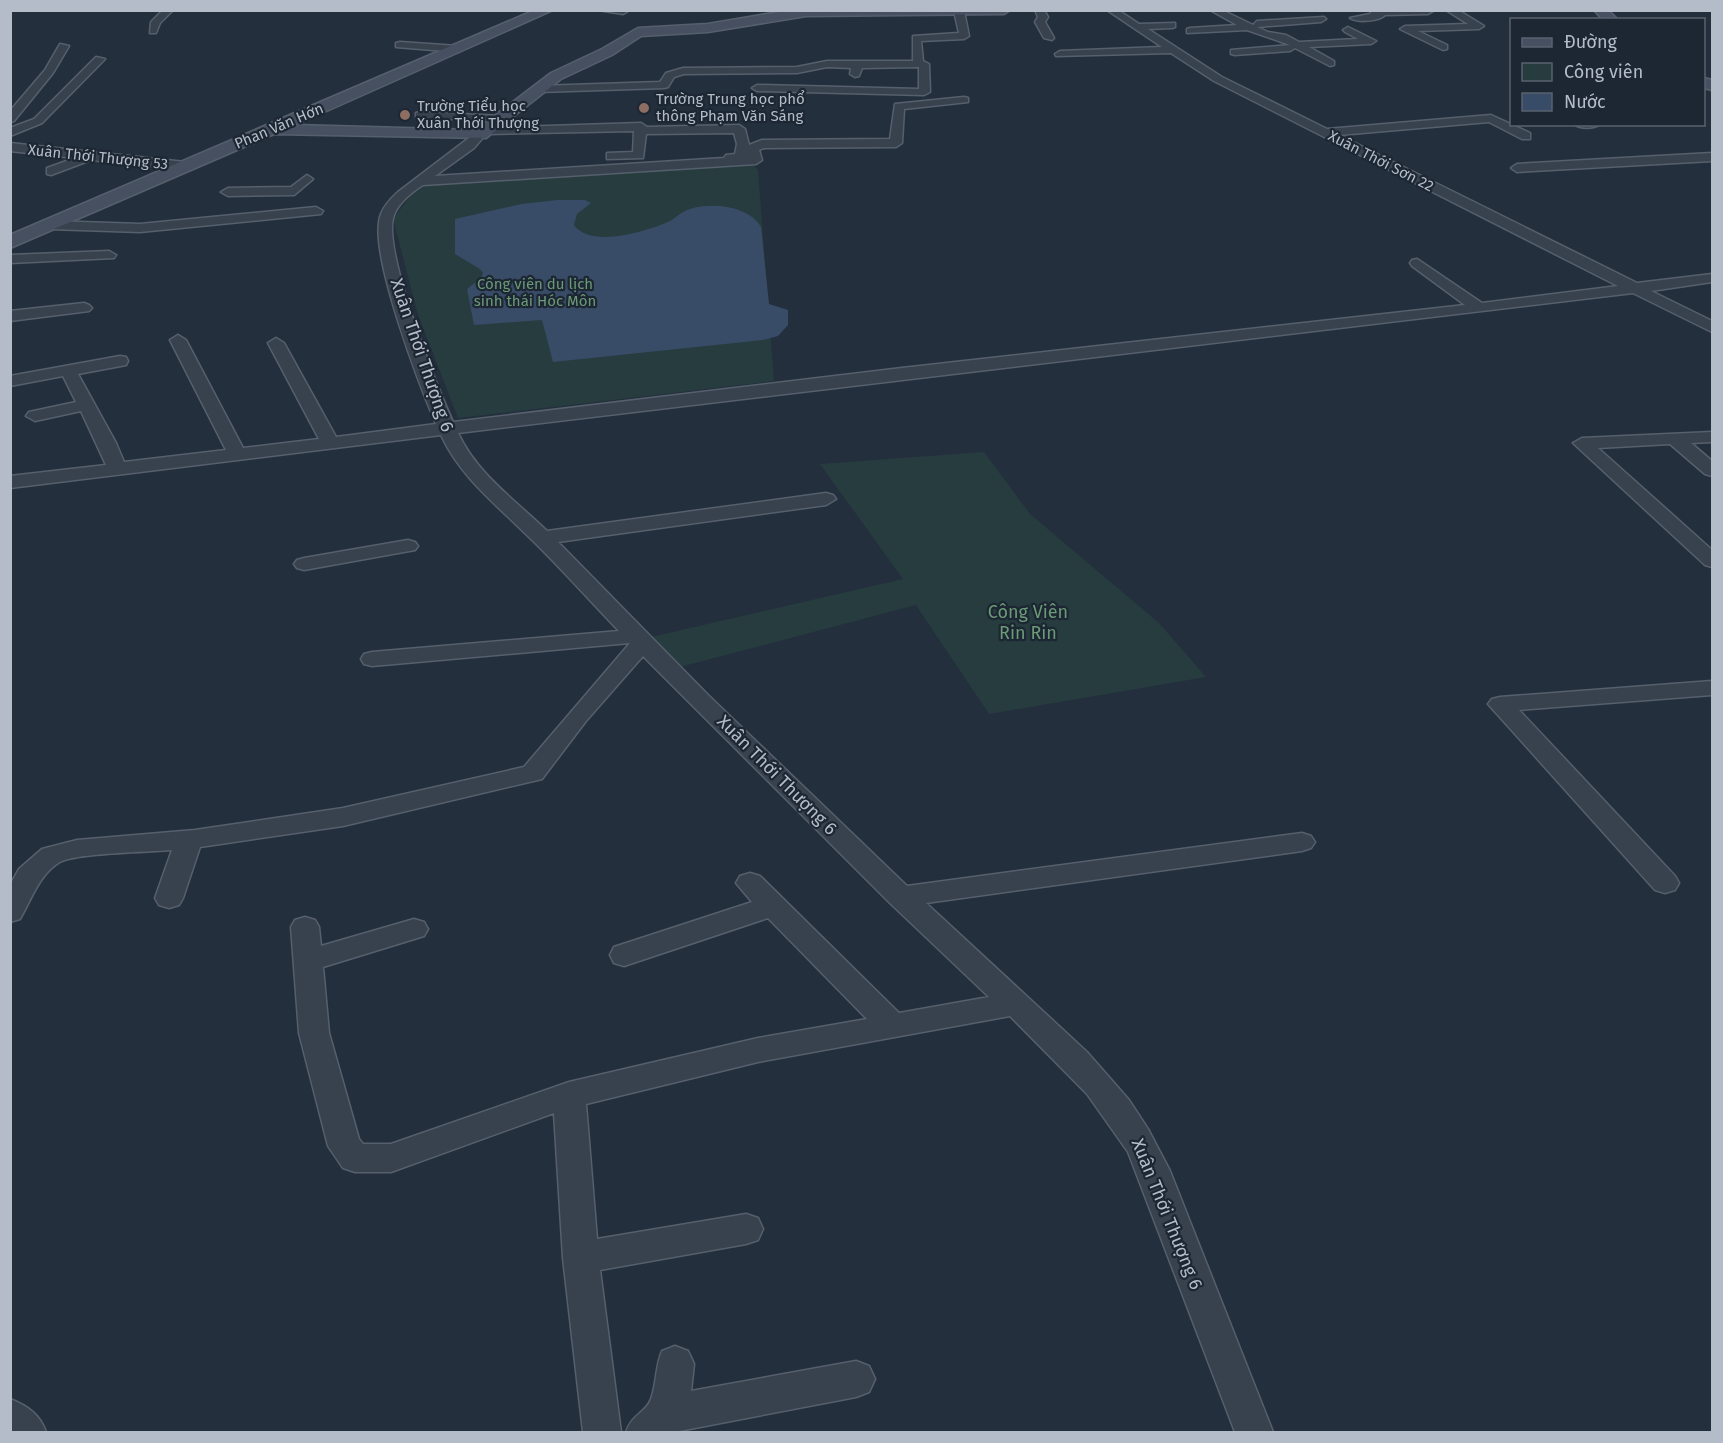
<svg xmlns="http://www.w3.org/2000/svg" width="1723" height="1443" viewBox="0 0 1723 1443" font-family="'Fira Sans',sans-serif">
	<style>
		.green { fill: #263c3f }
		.water { fill: #394c67 }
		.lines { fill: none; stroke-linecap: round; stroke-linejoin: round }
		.street-casing { stroke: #565f6c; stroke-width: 3 }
		.secondary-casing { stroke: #565f6c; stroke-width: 3 }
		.street { fill: #38414e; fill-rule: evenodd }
		.secondary { fill: #465061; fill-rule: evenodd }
		.education-dot { fill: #8d6e63; stroke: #1d2633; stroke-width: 2 }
		.labels { text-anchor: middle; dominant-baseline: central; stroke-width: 4.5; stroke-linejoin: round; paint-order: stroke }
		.far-poi-label { font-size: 15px; fill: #b4bcc9; stroke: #1d2633; text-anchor: start }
		.far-street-label { font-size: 15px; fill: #b4bcc9; stroke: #1d2633 }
		.far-park-label { font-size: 15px; fill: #6b9a76; stroke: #1d2633 }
		.street-label { font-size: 18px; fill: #b4bcc9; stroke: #1d2633 }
		.park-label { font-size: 18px; fill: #6b9a76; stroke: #1d2633 }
	</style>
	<rect width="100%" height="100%" fill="#242f3e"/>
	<!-- green -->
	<g class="green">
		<polygon points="751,163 758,170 774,381 458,418 418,315 393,219 411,195 430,182"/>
		<polygon points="984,452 1030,514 1159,623 1206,677 989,714 916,605 676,668 651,637 903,579 820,464"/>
	</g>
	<!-- water -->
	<path class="water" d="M 557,200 L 585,200 L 591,203 L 577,214 L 574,225 C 590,249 649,231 670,221 C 677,217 682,211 690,209 C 712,202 749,206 761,227 L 769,304 L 788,310 L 788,325 L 778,336 L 763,340 L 553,362 L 542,320 L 474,325 L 467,289 L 481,278 L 483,273 L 480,269 L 455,254 L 455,219 L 521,204 Z"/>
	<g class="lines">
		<!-- street casing -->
		<g class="street-casing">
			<g id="street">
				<polygon points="163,10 173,10 160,23 156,33 150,33 151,22"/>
				<polygon points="598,10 627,10 628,11 623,14"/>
				<polygon points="1035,10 1044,10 1048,17 1045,22 1054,38 1052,40 1044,38 1035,22 1038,17"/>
				<path d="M 1107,10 L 1118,10 L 1139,24 L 1175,23 L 1175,27 L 1172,28 L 1148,29 L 1222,77 L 1327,129 L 1491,115 L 1530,133 L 1530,139 L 1522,139 L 1489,122 L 1339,135 L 1637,283 L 1712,274 L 1712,282 L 1651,291 L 1712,321 L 1712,332 L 1633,293 L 458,433 C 477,474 515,500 547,531 L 826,493 L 833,495 L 836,499 L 826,505 L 558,542 L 708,695 L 907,886 L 1302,833 L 1311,836 L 1315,842 L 1311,848 L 1302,851 L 926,903 L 1087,1052 L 1129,1100 L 1148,1129 L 1170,1171 L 1273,1432 L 1235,1432 L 1128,1152 L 1087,1094 L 1010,1016 L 758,1062 L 586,1104 L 597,1239 L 746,1214 L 758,1218 L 763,1229 L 758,1240 L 746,1244 L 600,1270 L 621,1432 L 583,1432 L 563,1258 L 554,1113 L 391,1172 L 355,1172 L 343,1168 L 328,1146 L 299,1033 L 291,927 L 295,920 L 305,917 L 315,920 L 319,927 L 321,946 L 414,919 L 424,922 L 428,929 L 424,936 L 323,967 L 329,1033 L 359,1139 L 363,1144 L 391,1144 L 569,1082 L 758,1038 L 867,1019 L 768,918 L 624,966 L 614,963 L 610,955 L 614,947 L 752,902 L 736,883 L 740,876 L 750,873 L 760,876 L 899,1013 L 989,997 L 891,904 L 643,656 L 586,721 L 542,779 L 343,826 L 200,847 L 183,898 L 179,905 L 169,908 L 159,905 L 155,898 L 172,850 C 150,852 76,853 60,862 C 40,873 31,900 20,919 L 10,922 L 10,885 L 19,869 L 42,849 L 77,840 L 195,830 L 343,808 L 524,767 L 630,643 L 372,666 L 364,664 L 361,659 L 364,654 L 372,652 L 619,631 C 589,600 561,568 530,538 C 498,506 460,477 441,435 L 10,488 L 10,476 L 106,465 L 81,411 L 35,421 L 26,416 L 29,412 L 76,402 L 63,376 L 10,386 L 10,376 L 120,356 L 126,357 L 128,361 L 126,365 L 78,374 L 116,443 L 124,462 L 226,450 L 170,340 L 178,335 L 186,340 L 243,448 L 319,439 L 268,343 L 276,338 L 284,343 L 336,437 L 436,424 C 419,384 373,263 379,222 C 380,210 389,200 398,192 L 482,128 L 641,123 L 647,127 L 739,125 L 745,129 L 749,145 L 762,140 L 890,139 L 895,104 L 964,97 L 968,98 L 968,102 L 904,109 L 902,143 L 896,147 L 764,148 L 759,150 L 762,160 L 756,164 L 423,185 C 412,192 399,202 394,215 C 381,248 437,386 453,422 L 902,368 L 1465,305 L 1412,266 L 1410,263 L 1412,260 L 1417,259 L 1482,303 L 1618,286 L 1214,81 L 1171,53 L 1056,56 L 1055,54 L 1060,51 L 1162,47 ZM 634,131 L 633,152 L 607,153 L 607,159 L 643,158 L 646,134 L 734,133 L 737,144 L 735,154 L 726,155 L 724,158 L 435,176 L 474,148 L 486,134 Z"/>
				<polygon points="1210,10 1222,10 1253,25 1257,21 1324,17 1326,19 1321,22 1257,27 1268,32 1286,35 1299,42 1358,39 1345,32 1343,30 1348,27 1376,41 1371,44 1309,47 1334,61 1334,65 1330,66 1295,48 1290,51 1235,55 1231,54 1231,50 1290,45 1247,30 1187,33 1187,29 1190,28 1237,25"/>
				<path d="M 1373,10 L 1432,10 L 1433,11 L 1428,14 L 1385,15 C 1380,21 1358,23 1350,18 L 1370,14 Z"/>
				<polygon points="1446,10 1458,10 1484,26 1479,29 1418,31 1447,45 1447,49 1443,50 1400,29 1405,26 1468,24"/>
				<polygon points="954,11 964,11 969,36 964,39 921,41 923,61 929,64 930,92 924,95 757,91 752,88 757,85 919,89 919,67 862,68 859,76 855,77 850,74 851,68 827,67 797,73 684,74 674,77 668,87 664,88 539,92 534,89 539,86 660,82 666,73 683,68 797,67 827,61 913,61 913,36 959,33"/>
				<polygon points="400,42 458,46 463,49 458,52 396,47 396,43"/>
				<polygon points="60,44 69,46 53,73 14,121 10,122 10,111 45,70"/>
				<polygon points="96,57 105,59 42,123 10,136 10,128 34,119"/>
				<polygon points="420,112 501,116 507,119 501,122 416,117 416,113"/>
				<path d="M 1574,124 L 1600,124 C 1594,129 1580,129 1574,124 Z"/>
				<polygon points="10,143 185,162 191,166 185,170 91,160 51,175 47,174 47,168 75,158 10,151"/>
				<polygon points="1712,153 1712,161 1517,172 1511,168 1517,164"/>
				<polygon points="307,175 313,179 294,195 228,196 221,192 228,188 291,187"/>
				<polygon points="316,207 323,211 321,214 140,232 50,229 43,225 50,221 140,224"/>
				<polygon points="109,251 116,255 114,258 10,263 10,255"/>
				<polygon points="84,303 89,305 92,308 89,311 10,321 10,311"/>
				<polygon points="1712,432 1712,442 1691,443 1712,461 1712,476 1705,474 1670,444 1598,448 1712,550 1712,567 1705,565 1573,443 1582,438"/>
				<polygon points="408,540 415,542 418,546 415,550 304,570 297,568 294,564 297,560 304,558"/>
				<polygon points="1712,681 1712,695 1519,710 1675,876 1679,883 1675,890 1665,893 1655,890 1488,704 1492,699 1500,697"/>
				<path d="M 675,1346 L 688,1351 L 694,1364 L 691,1391 L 856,1361 L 869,1366 L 875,1379 L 869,1392 L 856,1397 L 674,1432 L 626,1432 C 632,1414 646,1413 651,1399 C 657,1383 655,1367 662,1351 Z"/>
				<path d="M 10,1399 C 28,1406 40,1415 46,1432 L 10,1432 Z"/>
			</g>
		</g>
		<!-- secondary casing -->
		<g class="secondary-casing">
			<g id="secondary">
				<polygon points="535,10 553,10 295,125 476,130 551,73 602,49 638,28 708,24 791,10 1010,10 1004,14 806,16 708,32 641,36 612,55 561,79 486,138 274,134 10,248 10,235"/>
				<polygon points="1594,10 1608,10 1618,20 1603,20"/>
				<polygon points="1704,78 1712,80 1712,90 1704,88"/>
			</g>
		</g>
		<!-- street -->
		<use href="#street" class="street"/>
		<!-- secondary -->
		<use href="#secondary" class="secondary"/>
	</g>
	<!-- markers -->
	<g class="education-dot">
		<circle cx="644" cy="108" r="6"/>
		<circle cx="405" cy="115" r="6"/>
	</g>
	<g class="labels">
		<!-- far-poi labels -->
		<g class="far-poi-label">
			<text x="656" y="99">Trường Trung học phổ<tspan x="656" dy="17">thông Phạm Văn Sáng</tspan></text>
			<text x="417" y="106">Trường Tiểu học<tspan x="417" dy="17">Xuân Thới Thượng</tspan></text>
		</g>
		<!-- far-street labels -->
		<g class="far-street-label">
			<text transform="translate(279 126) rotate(-23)">Phan Văn Hớn</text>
			<text transform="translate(98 157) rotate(6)">Xuân Thới Thượng 53</text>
			<text transform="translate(1381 161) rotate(27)">Xuân Thới Sơn 22</text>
		</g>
		<!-- far-park labels -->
		<g class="far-park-label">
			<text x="535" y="284">Công viên du lịch<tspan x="535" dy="17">sinh thái Hóc Môn</tspan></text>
		</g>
		<!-- street labels -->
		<g class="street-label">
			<text transform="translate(422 355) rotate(71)">Xuân Thới Thượng 6</text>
			<text transform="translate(777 775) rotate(45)">Xuân Thới Thượng 6</text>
			<text transform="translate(1167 1214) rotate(68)">Xuân Thới Thượng 6</text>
		</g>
		<!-- park labels -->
		<g class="park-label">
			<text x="1028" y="612">Công Viên<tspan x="1028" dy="21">Rin Rin</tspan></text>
		</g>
	</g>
	<!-- border -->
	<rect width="1723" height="1443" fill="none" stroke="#b4bcc9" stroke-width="24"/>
	<!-- legend -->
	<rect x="1510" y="18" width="195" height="108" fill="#1d2633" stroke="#59626f" stroke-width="1.5"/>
	<rect x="1522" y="38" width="30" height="9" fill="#465061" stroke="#59626f" stroke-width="1.5"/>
	<text x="1564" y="48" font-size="18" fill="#b4bcc9">Đường</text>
	<rect x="1522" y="63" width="30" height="18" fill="#263c3f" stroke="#59626f" stroke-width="1.5"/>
	<text x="1564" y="78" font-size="18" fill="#b4bcc9">Công viên</text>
	<rect x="1522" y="93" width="30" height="18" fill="#394c67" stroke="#59626f" stroke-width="1.5"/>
	<text x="1564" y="108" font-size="18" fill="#b4bcc9">Nước</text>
</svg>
